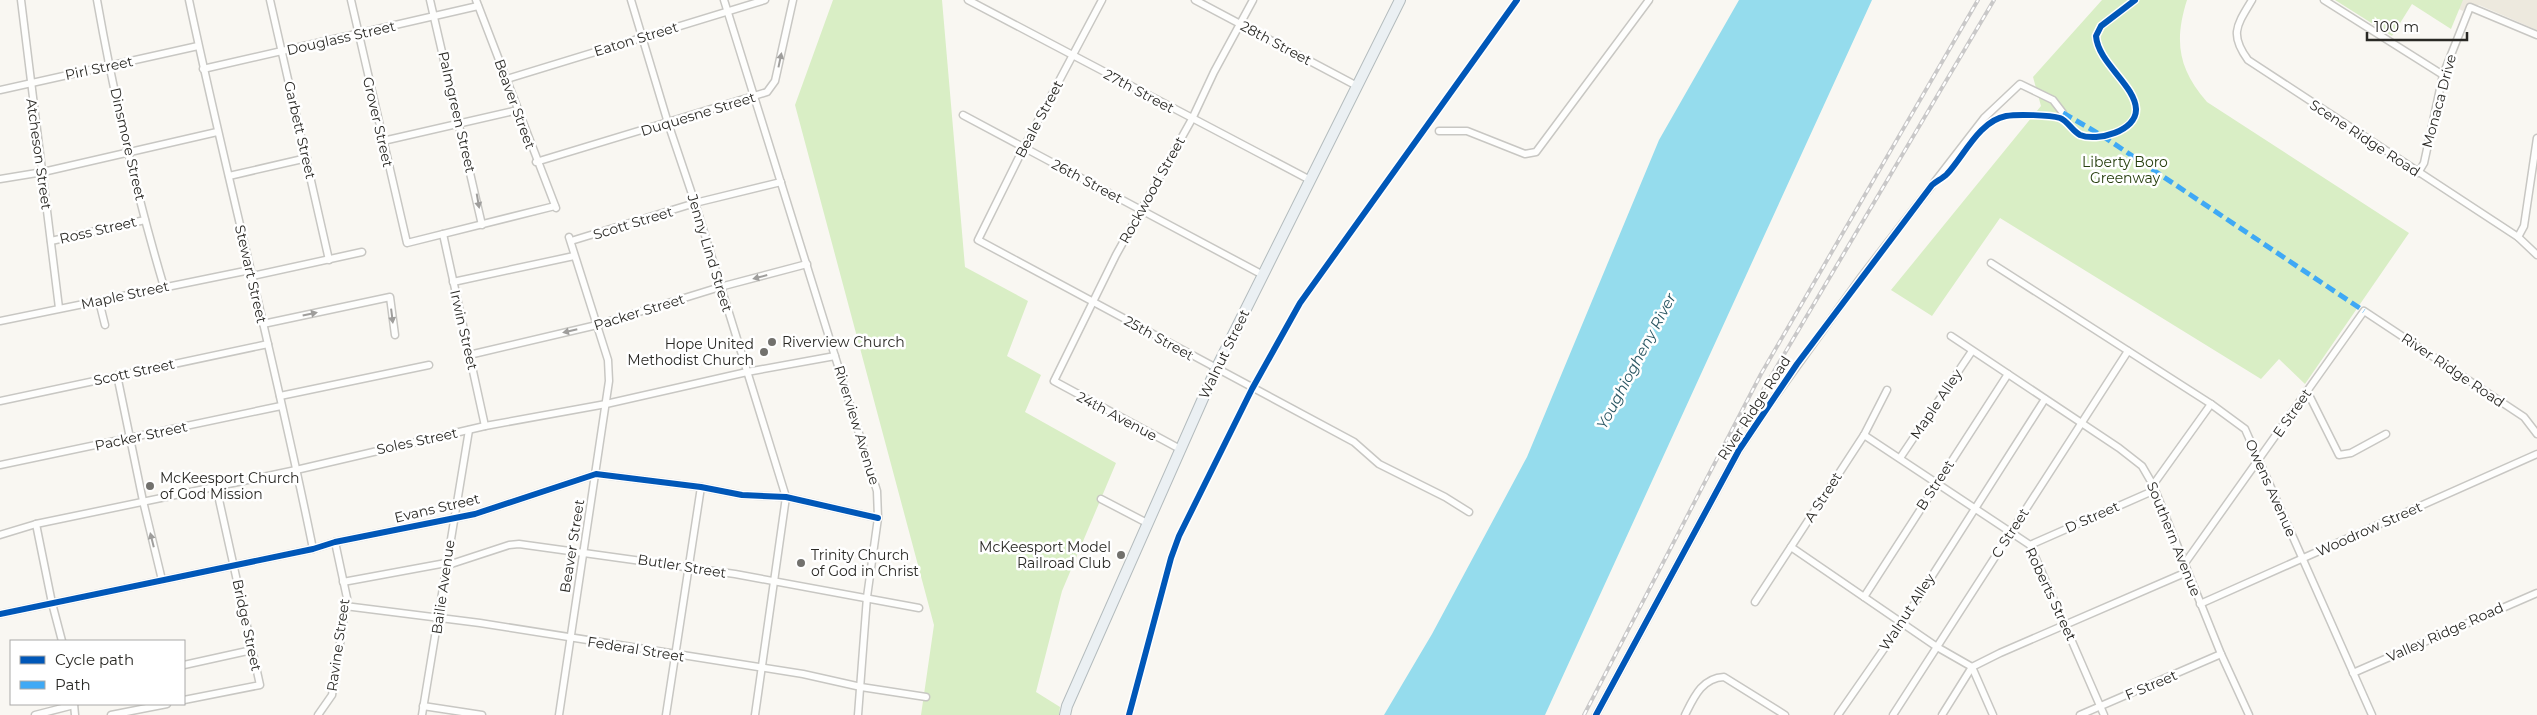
<svg xmlns="http://www.w3.org/2000/svg" width="2537" height="715" viewBox="0 0 2537 715" font-family="Montserrat,sans-serif">
	<style>
		.built { fill: #ede9de }
		.green { fill: #d9eec5 }
		.water { fill: #95dced }
		.lines { fill: none; stroke-linecap: round; stroke-linejoin: round }
		.minor-casing { stroke: #c8c7c3; stroke-width: 9 }
		.primary-casing { stroke: #b3bbbd; stroke-width: 12 }
		.minor { stroke: #fefefd; stroke-width: 6 }
		.primary { stroke: #ebf0f3; stroke-width: 10 }
		.rail-casing { stroke: #c9c8c8; stroke-width: 4 }
		.rail { stroke: #fff; stroke-width: 2; stroke-dasharray: 5.5; stroke-linecap: butt }
		.quiet { stroke: #3fa9f5; stroke-width: 5; stroke-dasharray: 10 5; stroke-linecap: butt }
		.cycleway-casing { stroke: #fff; stroke-width: 9 }
		.cycleway { stroke: #0057b8; stroke-width: 6 }
		.oneway { fill: #9f9e9c }
		.poi-dot { fill: #72716d; stroke: #fff; stroke-width: 2 }
		.labels { text-anchor: middle; dominant-baseline: central; stroke-width: 5; stroke-linejoin: round; paint-order: stroke }
		.street-label { font-size: 14px; fill: #2a2925; stroke: #fff }
		.park-label { font-size: 14px; fill: #263e0d; stroke: #fff }
		.poi-label { font-size: 14px; fill: #2a2925; stroke: #fff; text-anchor: start }
		.water-label { font-size: 15px; font-style: italic; fill: #295662; stroke: #fff }
	</style>
	<rect width="100%" height="100%" fill="#f9f7f2"/>
	<!-- built -->
	<polygon class="built" points="2440,0 2537,0 2537,30 2479,5 2465,8 2463,11"/>
	<!-- green -->
	<g class="green">
		<polygon points="833,0 942,0 965,267 1028,301 1007,356 1041,375 1025,412 1116,463 1062,591 1036,692 1060,707 1059,715 921,715 934,625 795,105"/>
		<path d="M 2102,0 L 2187,0 C 2174,41 2178,69 2207,102 L 2409,233 L 2305,384 L 2279,359 L 2261,379 L 2000,218 L 1932,316 L 1891,290 L 2041,106 L 2033,77 Z"/>
		<polygon points="2335,0 2463,0 2451,29 2412,4 2392,36"/>
	</g>
	<!-- water -->
	<polygon class="water" points="1739,0 1872,0 1545,715 1384,715 1432,634 1527,457 1659,140"/>
	<g class="lines">
		<!-- minor casing -->
		<g class="minor-casing">
			<g id="minor">
				<polyline points="21,0 59,308"/>
				<path d="M 97,0 C 114,96 136,193 164,287"/>
				<path d="M 189,0 C 228,184 276,365 313,549"/>
				<polyline points="270,0 329,260"/>
				<polyline points="351,0 407,243 555,206"/>
				<polyline points="430,0 482,225"/>
				<polyline points="476,0 556,208"/>
				<polyline points="631,0 668,123 695,203 786,497 755,715"/>
				<polyline points="724,0 877,491 878,518 867,597 858,715"/>
				<polyline points="968,0 1310,180"/>
				<polyline points="1102,0 1024,147 978,240 1354,442 1379,464 1445,497 1469,512"/>
				<polyline points="1195,0 1357,86"/>
				<path d="M 2252,0 C 2237,25 2229,34 2248,60 L 2518,237 L 2537,255"/>
				<polyline points="2324,0 2443,75"/>
				<polyline points="203,69 478,6"/>
				<polyline points="507,79 765,0"/>
				<polyline points="0,90 198,46"/>
				<polyline points="963,115 1263,275"/>
				<polyline points="1439,131 1467,131 1525,154 1536,152 1649,0"/>
				<polyline points="383,141 518,110"/>
				<polyline points="536,162 767,92 775,81 793,0"/>
				<polyline points="2418,173 2424,163 2443,75 2470,7 2537,35"/>
				<polyline points="229,176 307,158"/>
				<polyline points="0,179 43,172 217,132"/>
				<polyline points="443,234 485,426"/>
				<polyline points="2518,237 2524,226 2537,138"/>
				<polyline points="51,241 145,220"/>
				<polyline points="571,241 695,203 781,182"/>
				<polyline points="1991,263 2211,404 2245,429 2372,715"/>
				<polyline points="252,276 362,252"/>
				<polyline points="453,282 574,256"/>
				<polyline points="99,301 105,325"/>
				<polyline points="0,321 250,270"/>
				<polyline points="263,324 390,297 395,335"/>
				<polyline points="1951,336 2119,448 2142,466 2153,485 2221,654 2249,715"/>
				<polyline points="469,355 597,325 720,287 807,264"/>
				<polyline points="117,375 143,501 162,580"/>
				<polyline points="2307,391 2339,455 2351,453 2386,434"/>
				<polyline points="280,396 429,365"/>
				<polyline points="0,401 268,344"/>
				<polyline points="1864,435 2030,545 2104,715"/>
				<polyline points="1180,449 1054,381 1116,255 1192,119 1214,72 1253,0"/>
				<polyline points="1900,458 1972,351"/>
				<polyline points="0,465 281,406"/>
				<polyline points="2153,485 2211,404"/>
				<polyline points="1101,499 1147,523"/>
				<polyline points="36,524 52,603 62,641"/>
				<polyline points="0,535 36,524 296,470 485,426 606,404 747,372 835,356"/>
				<polyline points="2030,545 2155,490"/>
				<polyline points="1791,547 1937,647 1972,667 1993,715"/>
				<polyline points="2185,563 2364,311 2524,417 2537,434"/>
				<polyline points="445,566 509,545 519,544 735,574 919,608"/>
				<polyline points="343,582 446,563"/>
				<polyline points="1864,597 2008,374"/>
				<polyline points="1755,602 1864,435 1887,390"/>
				<polyline points="2200,604 2537,454"/>
				<polyline points="345,606 480,623 803,674 861,687 926,697"/>
				<polyline points="0,614 313,549 335,542 475,514 596,474 701,487 742,495 786,497 878,518"/>
				<polyline points="184,665 252,650"/>
				<polyline points="2353,673 2537,593"/>
				<polyline points="184,700 260,685 216,486"/>
				<polyline points="74,704 75,715"/>
				<polyline points="423,706 482,715"/>
				<polyline points="35,715 74,705"/>
				<polyline points="111,715 167,704"/>
				<polyline points="318,715 332,695 347,598 335,542"/>
				<polyline points="422,715 469,430"/>
				<polyline points="559,715 609,381 608,360 569,237"/>
				<polyline points="666,715 701,487"/>
				<polyline points="1596,715 1739,450 1769,405 1862,276 1984,118 2020,84 2053,100 2063,113"/>
				<path d="M 1685,715 C 1694,697 1702,678 1724,677 L 1785,715"/>
				<polyline points="1838,715 1902,623 2045,399"/>
				<polyline points="1893,715 2128,351"/>
				<polyline points="1942,715 1972,667 2000,653 2187,572"/>
				<polyline points="2080,715 2221,654"/>
			</g>
		</g>
		<!-- primary casing -->
		<g class="primary-casing">
			<polyline id="primary" points="1065,715 1067,706 1216,369 1400,0"/>
		</g>
		<!-- minor -->
		<use href="#minor" class="minor"/>
		<!-- primary -->
		<use href="#primary" class="primary"/>
		<!-- rail casing -->
		<g class="rail-casing">
			<g id="rail">
				<polyline points="1741,427 1994,0"/>
				<polyline points="1584,715 1761,374 1978,0"/>
			</g>
		</g>
		<!-- rail -->
		<use href="#rail" class="rail"/>
		<!-- quiet -->
		<polyline class="quiet" points="2063,113 2101,135 2364,311"/>
		<!-- cycleway casing -->
		<g class="cycleway-casing">
			<g id="cycleway">
				<polyline points="0,614 313,549 335,542 475,514 596,474 701,487 742,495 786,497 878,518"/>
				<polyline points="1129,715 1171,558 1179,536 1252,389 1300,303 1517,0"/>
				<path d="M 1596,715 L 1739,450 L 1797,364 L 1932,185 C 1937,181 1943,178 1947,174 C 1964,156 1979,121 2006,116 C 2017,114 2050,115 2060,118 C 2068,121 2072,131 2080,135 C 2097,142 2137,131 2136,109 C 2135,85 2098,63 2096,36 L 2101,26 L 2135,0"/>
			</g>
		</g>
		<!-- cycleway -->
		<use href="#cycleway" class="cycleway"/>
	</g>
	<!-- one-way arrows -->
	<defs><path id="oneway-solid" d="M-6-.8H1V-3.2L6.5 0L1 3.2V.8H-6Z" transform="scale(1.25)"/></defs>
	<g class="oneway">
		<use href="#oneway-solid" transform="translate(780 60) rotate(-78)"/>
		<use href="#oneway-solid" transform="translate(478 201) rotate(80)"/>
		<use href="#oneway-solid" transform="translate(760 277) rotate(165)"/>
		<use href="#oneway-solid" transform="translate(310 314) rotate(-12)"/>
		<use href="#oneway-solid" transform="translate(392 316) rotate(83)"/>
		<use href="#oneway-solid" transform="translate(570 331) rotate(167)"/>
		<use href="#oneway-solid" transform="translate(152 540) rotate(-104)"/>
	</g>
	<!-- markers -->
	<g class="poi-dot">
		<circle cx="772" cy="342" r="5"/>
		<circle cx="764" cy="352" r="5"/>
		<circle cx="150" cy="486" r="5"/>
		<circle cx="1121" cy="555" r="5"/>
		<circle cx="801" cy="563" r="5"/>
	</g>
	<g class="labels">
		<!-- street labels -->
		<g class="street-label">
			<text transform="translate(341 38) rotate(-13)">Douglass Street</text>
			<text transform="translate(636 39) rotate(-17)">Eaton Street</text>
			<text transform="translate(1276 43) rotate(28)">28th Street</text>
			<text transform="translate(99 68) rotate(-12)">Pirl Street</text>
			<text transform="translate(1139 91) rotate(28)">27th Street</text>
			<text transform="translate(2439 101) rotate(-75)">Monaca Drive</text>
			<text transform="translate(515 104) rotate(70)">Beaver Street</text>
			<text transform="translate(457 112) rotate(77)">Palmgreen Street</text>
			<text transform="translate(698 114) rotate(-17)">Duquesne Street</text>
			<text transform="translate(1039 119) rotate(-62)">Beale Street</text>
			<text transform="translate(378 122) rotate(77)">Grover Street</text>
			<text transform="translate(300 130) rotate(77)">Garbett Street</text>
			<text transform="translate(2365 138) rotate(33)">Scene Ridge Road</text>
			<text transform="translate(128 144) rotate(77)">Dinsmore Street</text>
			<text transform="translate(39 154) rotate(82)">Atcheson Street</text>
			<text transform="translate(1087 181) rotate(28)">26th Street</text>
			<text transform="translate(1152 190) rotate(-61)">Rockwood Street</text>
			<text transform="translate(633 223) rotate(-17)">Scott Street</text>
			<text transform="translate(98 230) rotate(-13)">Ross Street</text>
			<text transform="translate(710 253) rotate(73)">Jenny Lind Street</text>
			<text transform="translate(251 274) rotate(77)">Stewart Street</text>
			<text transform="translate(125 295) rotate(-12)">Maple Street</text>
			<text transform="translate(639 312) rotate(-17)">Packer Street</text>
			<text transform="translate(464 330) rotate(77)">Irwin Street</text>
			<text transform="translate(1159 338) rotate(29)">25th Street</text>
			<text transform="translate(1224 354) rotate(-64)">Walnut Street</text>
			<text transform="translate(2453 370) rotate(34)">River Ridge Road</text>
			<text transform="translate(134 372) rotate(-12)">Scott Street</text>
			<text transform="translate(1936 404) rotate(-56)">Maple Alley</text>
			<text transform="translate(1754 408) rotate(-57)">River Ridge Road</text>
			<text transform="translate(2292 413) rotate(-55)">E Street</text>
			<text transform="translate(1117 416) rotate(28)">24th Avenue</text>
			<text transform="translate(857 425) rotate(73)">Riverview Avenue</text>
			<text transform="translate(141 436) rotate(-12)">Packer Street</text>
			<text transform="translate(417 441) rotate(-12)">Soles Street</text>
			<text transform="translate(1935 485) rotate(-57)">B Street</text>
			<text transform="translate(2271 488) rotate(66)">Owens Avenue</text>
			<text transform="translate(1823 497) rotate(-57)">A Street</text>
			<text transform="translate(437 508) rotate(-13)">Evans Street</text>
			<text transform="translate(2092 517) rotate(-24)">D Street</text>
			<text transform="translate(2369 529) rotate(-24)">Woodrow Street</text>
			<text transform="translate(2010 533) rotate(-57)">C Street</text>
			<text transform="translate(2174 539) rotate(68)">Southern Avenue</text>
			<text transform="translate(572 546) rotate(-81)">Beaver Street</text>
			<text transform="translate(682 566) rotate(9)">Butler Street</text>
			<text transform="translate(443 587) rotate(-82)">Bailie Avenue</text>
			<text transform="translate(2051 594) rotate(65)">Roberts Street</text>
			<text transform="translate(1907 612) rotate(-57)">Walnut Alley</text>
			<text transform="translate(247 625) rotate(78)">Bridge Street</text>
			<text transform="translate(2445 632) rotate(-24)">Valley Ridge Road</text>
			<text transform="translate(338 645) rotate(-82)">Ravine Street</text>
			<text transform="translate(636 649) rotate(9)">Federal Street</text>
			<text transform="translate(2151 685) rotate(-23)">F Street</text>
		</g>
		<!-- park labels -->
		<g class="park-label">
			<text x="2125" y="162">Liberty Boro<tspan x="2125" dy="16">Greenway</tspan></text>
		</g>
		<!-- poi labels -->
		<g class="poi-label">
			<text x="782" y="342">Riverview Church</text>
			<text x="754" y="344" text-anchor="end">Hope United<tspan x="754" dy="16">Methodist Church</tspan></text>
			<text x="160" y="478">McKeesport Church<tspan x="160" dy="16">of God Mission</tspan></text>
			<text x="1111" y="547" text-anchor="end">McKeesport Model<tspan x="1111" dy="16">Railroad Club</tspan></text>
			<text x="811" y="555">Trinity Church<tspan x="811" dy="16">of God in Christ</tspan></text>
		</g>
		<!-- water labels -->
		<g class="water-label">
			<text transform="translate(1636 361) rotate(-62)">Youghiogheny River</text>
		</g>
	</g>
	<!-- legend -->
	<rect x="10" y="640" width="175" height="65" fill="#ffffff" stroke="#aaa9a8"/>
	<rect x="20" y="656" width="25" height="8" fill="#0057b8" stroke="#aaa9a8"/>
	<text x="55" y="665" font-size="15" fill="#2a2925">Cycle path</text>
	<rect x="20" y="681" width="25" height="8" fill="#3fa9f5" stroke="#aaa9a8"/>
	<text x="55" y="690" font-size="15" fill="#2a2925">Path</text>
	<!-- scale -->
	<path d="M2367 32v8h100v-8" fill="none" stroke="#2a2925" stroke-width="2.5"/>
	<text x="2374" y="32" font-size="15" fill="#2a2925" stroke="#ffffff" stroke-width="4" paint-order="stroke">100 m</text>
</svg>
